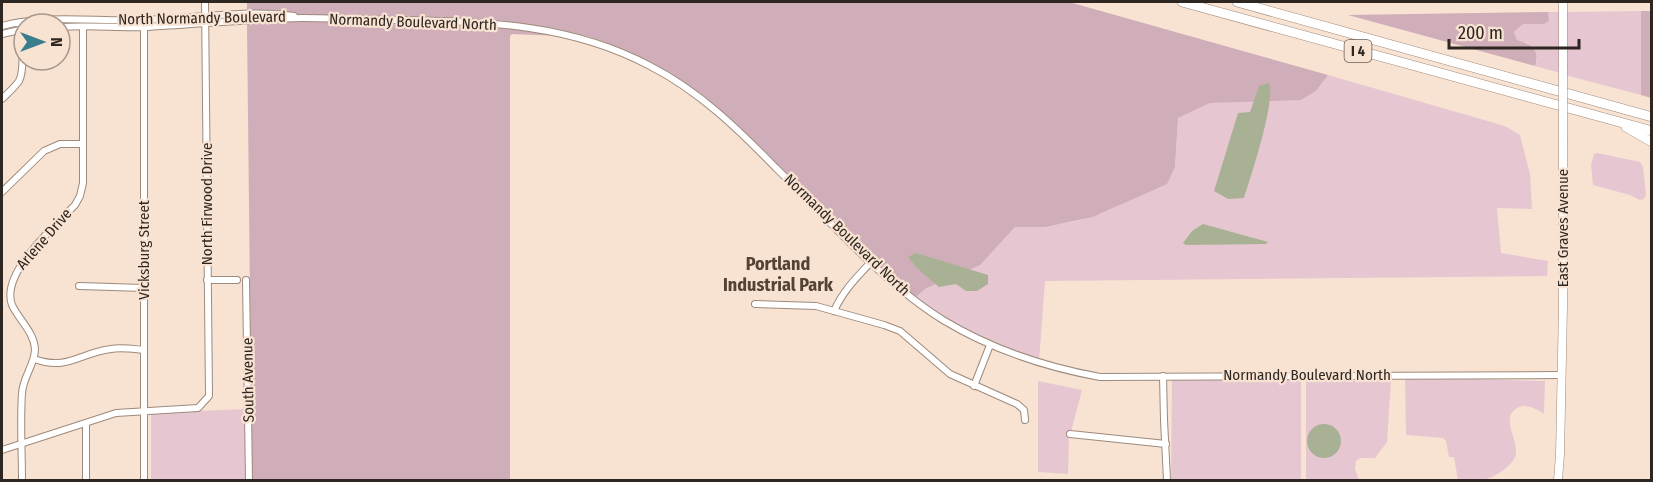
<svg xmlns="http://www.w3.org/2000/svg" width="1653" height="482" viewBox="0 0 1653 482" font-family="'Fira Sans Condensed',sans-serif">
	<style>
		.green { fill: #e6c7d1 }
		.forest { fill: #cfaeb9 }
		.water { fill: #a8b194 }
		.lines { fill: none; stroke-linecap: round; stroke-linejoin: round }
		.minor-casing { stroke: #9e8a7b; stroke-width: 8 }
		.major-casing { stroke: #9e8a7b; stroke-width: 9 }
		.highway-casing { stroke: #9e8a7b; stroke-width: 10 }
		.minor { stroke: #fff; stroke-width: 6 }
		.major { stroke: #fff; stroke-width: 8 }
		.highway { stroke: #fff; stroke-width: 9 }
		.major-bridge-casing { stroke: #9e8a7b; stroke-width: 9; stroke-linecap: butt }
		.major-bridge { stroke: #fff; stroke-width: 8 }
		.labels { text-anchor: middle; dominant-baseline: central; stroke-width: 4.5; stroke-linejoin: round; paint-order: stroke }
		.shield { fill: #f8e2d2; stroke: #6b5e55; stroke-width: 1.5 }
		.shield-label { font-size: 14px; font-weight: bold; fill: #2e2620 }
		.street-label { font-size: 15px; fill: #2e2620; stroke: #f8e2d2 }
		.quarter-label { font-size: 18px; font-weight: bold; fill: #544235; stroke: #f8e2d2 }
	</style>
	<rect width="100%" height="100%" fill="#f8e2d2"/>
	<!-- green -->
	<g class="green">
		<polygon points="1641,11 1641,95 1565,75 1566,12"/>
		<polygon points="1548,12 1560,12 1560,73 1535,66 1537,59 1528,43 1517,40 1514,32 1522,24 1544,24 1548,20"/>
		<path d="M 1328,75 L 1491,122 L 1507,127 L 1520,135 L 1530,174 L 1532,209 L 1497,208 L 1501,253 L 1548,261 L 1547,276 L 1045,281 L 1039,362 C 994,349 953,325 916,297 L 925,289 L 961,275 L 1015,227 C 1054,227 1096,221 1130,199 C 1146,190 1160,178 1175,167 L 1178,118 L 1210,103 L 1269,100 L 1316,91 Z"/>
		<polygon points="1597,153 1640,162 1643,167 1646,195 1644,199 1640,200 1630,195 1593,185 1591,165 1594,154"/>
		<path d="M 1405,377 L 1545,381 L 1544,414 C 1536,409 1526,403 1517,408 C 1499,418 1521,443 1515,457 C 1511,467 1492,479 1482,480 C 1474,481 1466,480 1458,480 L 1454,457 L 1449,457 L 1446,441 L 1443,438 L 1406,435 Z"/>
		<polygon points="1301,379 1301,480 1171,480 1172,380"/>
		<polygon points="1306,379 1391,379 1387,442 1375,458 1360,458 1356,461 1355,469 1359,480 1306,480"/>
		<polygon points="1038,381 1082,390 1071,432 1068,432 1067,436 1069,436 1068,474 1038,472"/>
		<polygon points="246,409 247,480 151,480 151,413"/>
	</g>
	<!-- forest -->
	<g class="forest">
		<polygon points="247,2 1069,2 1328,75 1316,91 1301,100 1210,103 1178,118 1175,167 1167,184 1093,217 1045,227 1015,227 980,265 925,289 916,297 877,264 739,127 706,99 670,74 626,51 590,37 553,28 522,24 468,20 304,16 282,12 247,12"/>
		<polygon points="1641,11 1651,11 1651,98 1641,95"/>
		<path d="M 1548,12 L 1549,21 L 1544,24 L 1523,24 L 1514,32 L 1517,40 C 1532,44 1540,50 1535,66 L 1348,15 Z"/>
		<path d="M 303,20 C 389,22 476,20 561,36 L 512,34 L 510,36 L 510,480 L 252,480 L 247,23 Z"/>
	</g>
	<!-- water -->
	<g class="water">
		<path d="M 1269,83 C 1276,101 1251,176 1244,198 L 1228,199 L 1214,191 L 1238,113 L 1250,112 L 1259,86 Z"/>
		<polygon points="1203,224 1268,242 1266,244 1186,245 1183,243 1192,231"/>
		<polygon points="916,253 988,275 988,284 977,291 966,291 956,284 939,287 917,268 908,257"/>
		<circle cx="1324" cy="441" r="17"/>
	</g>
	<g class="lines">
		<!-- minor casing -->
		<g class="minor-casing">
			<g id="minor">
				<polyline points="144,20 144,480"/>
				<path d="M 2,26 C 47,14 97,22 143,20 C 193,19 244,9 294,16"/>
				<path d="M 60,27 C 89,25 118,28 147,27 C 199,24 251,19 303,18 C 336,18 369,20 402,20 C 490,22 571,24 650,66 C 699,91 738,129 776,168 C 827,218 882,282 943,320 C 991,349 1045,367 1100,377 L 1561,375"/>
				<polyline points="2,34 24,29"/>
				<path d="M 2,99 C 7,94 14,88 19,81 C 25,70 22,35 20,22"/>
				<polyline points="2,192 44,151 60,144 83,144"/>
				<polyline points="207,280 237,280"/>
				<polyline points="246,280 249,480"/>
				<polyline points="79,286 144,288"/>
				<polyline points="755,304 816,306 884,325 900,331 950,374 1017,404 1024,410 1025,420"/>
				<path d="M 834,311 C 843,291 856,278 871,262"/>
				<path d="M 34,359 C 68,371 79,353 111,349 C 121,347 133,349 144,350"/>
				<polyline points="1163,376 1164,420 1167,480"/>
				<polyline points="974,386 990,345"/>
				<polyline points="1070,434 1166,444"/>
				<polyline points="2,450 116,413 198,408 209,396 205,2"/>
				<path d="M 22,480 C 22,452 20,422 22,393 C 23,377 35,364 35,349 C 34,332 19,320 12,305 C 0,273 55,226 75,205 L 80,196 L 83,183 L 83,27"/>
				<polyline points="86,480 86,424"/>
			</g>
		</g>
		<!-- major casing -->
		<g class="major-casing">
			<g id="major">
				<polyline points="1563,64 1563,2"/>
				<polyline points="1558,480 1560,455 1563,306 1563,139"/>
			</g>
		</g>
		<!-- highway casing -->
		<g class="highway-casing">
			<g id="highway">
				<polyline points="1182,2 1652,131"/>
				<polyline points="1237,2 1652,117"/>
				<polyline points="1626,127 1652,142"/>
			</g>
		</g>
		<!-- minor -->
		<use href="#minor" class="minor"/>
		<!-- major -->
		<use href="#major" class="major"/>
		<!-- highway -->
		<use href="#highway" class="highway"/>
		<!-- major-bridge casing -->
		<g class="major-bridge-casing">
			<polyline id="major-bridge" points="1563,139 1563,64"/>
		</g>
		<!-- major-bridge -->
		<use href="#major-bridge" class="major-bridge"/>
	</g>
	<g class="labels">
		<!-- shield labels -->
		<rect class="shield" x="1344.5" y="40" width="27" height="22" rx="4.5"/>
		<g class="shield-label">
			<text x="1358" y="51">I 4</text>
		</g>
		<!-- street labels -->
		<g class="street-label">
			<text transform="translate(202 18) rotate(-1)">North Normandy Boulevard</text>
			<text transform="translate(413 22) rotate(2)">Normandy Boulevard North</text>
			<text transform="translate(207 204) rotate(-90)">North Firwood Drive</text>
			<text transform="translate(1563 228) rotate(-90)">East Graves Avenue</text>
			<text transform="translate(847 235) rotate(44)">Normandy Boulevard North</text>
			<text transform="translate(44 239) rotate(-49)">Arlene Drive</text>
			<text transform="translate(144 250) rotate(-90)">Vicksburg Street</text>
			<text x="1307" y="375">Normandy Boulevard North</text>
			<text transform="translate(248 380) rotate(-91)">South Avenue</text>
		</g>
		<!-- quarter labels -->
		<g class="quarter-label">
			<text x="778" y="264">Portland<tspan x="778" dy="21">Industrial Park</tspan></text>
		</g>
	</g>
	<!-- border -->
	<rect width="1653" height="482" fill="none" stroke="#2e2620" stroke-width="6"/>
	<!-- north arrow -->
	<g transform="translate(42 42) rotate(90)"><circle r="28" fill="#f8e2d2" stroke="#a7978b" stroke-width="1.5"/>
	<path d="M0-4.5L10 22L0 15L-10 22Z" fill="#3a7d8d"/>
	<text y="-9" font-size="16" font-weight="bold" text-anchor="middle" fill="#2e2620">N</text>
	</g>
	<!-- scale -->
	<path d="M1449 39v9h130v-9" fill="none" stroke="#2e2620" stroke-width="3"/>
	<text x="1458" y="39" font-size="18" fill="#2e2620" stroke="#f8e2d2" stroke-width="4.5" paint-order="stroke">200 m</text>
</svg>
